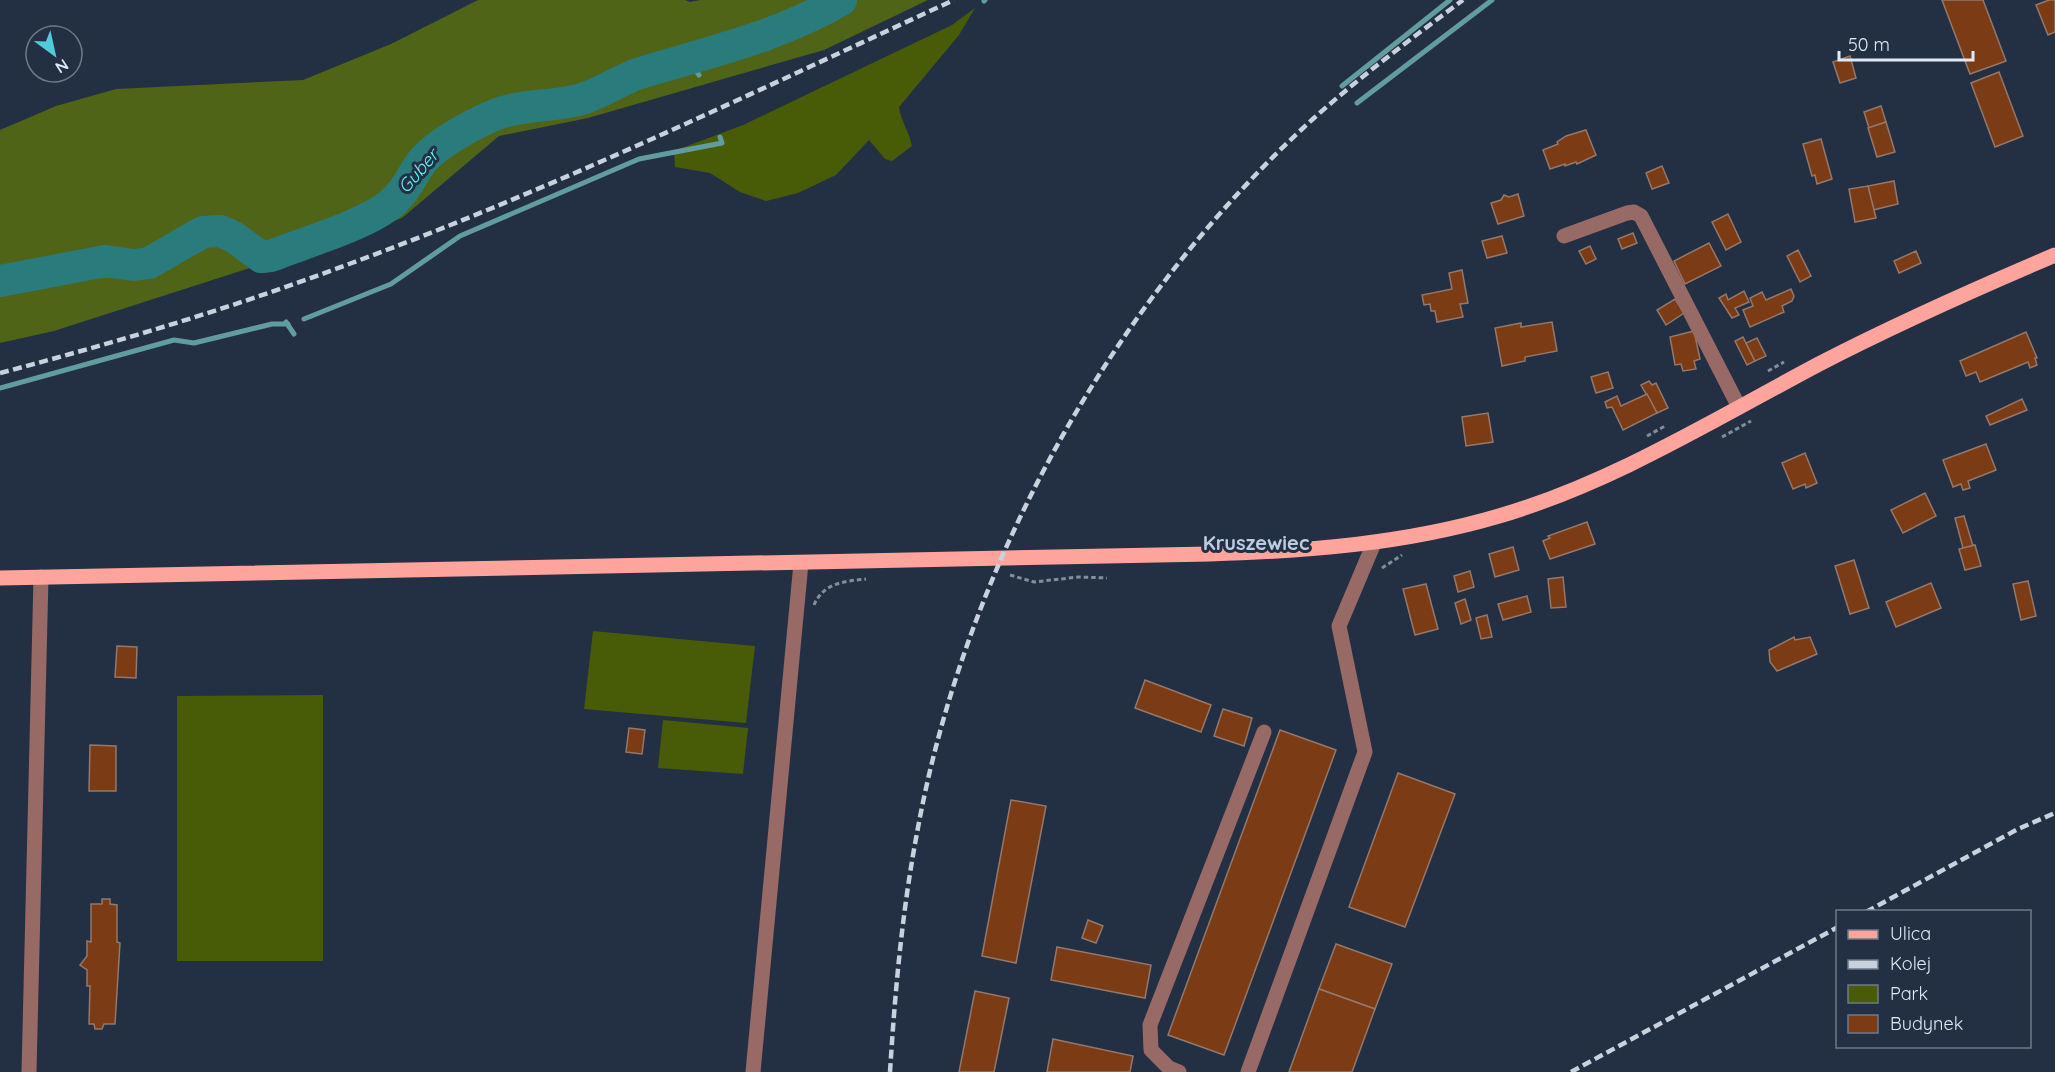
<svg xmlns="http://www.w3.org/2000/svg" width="2055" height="1072" viewBox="0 0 2055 1072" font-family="Quicksand,sans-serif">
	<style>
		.green { fill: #485c08 }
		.forest { fill: #506418 }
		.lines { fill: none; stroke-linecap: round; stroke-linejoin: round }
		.stream { stroke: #619da0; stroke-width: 5 }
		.river { stroke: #2a7c7c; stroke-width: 32 }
		.building { fill: #7b3b14; stroke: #93786b; stroke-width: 1.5 }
		.path { stroke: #838e9d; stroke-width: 3; stroke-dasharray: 4.5 3; stroke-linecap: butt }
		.minor { stroke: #976a66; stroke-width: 15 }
		.major { stroke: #ffa49c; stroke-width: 15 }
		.rail { stroke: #c8d1de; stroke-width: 4.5; stroke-dasharray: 9 4.5; stroke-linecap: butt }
		.labels { text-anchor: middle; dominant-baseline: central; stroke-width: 6; stroke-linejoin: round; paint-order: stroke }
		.water-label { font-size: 18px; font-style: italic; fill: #61f8f9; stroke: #232f43 }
		.quarter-label { font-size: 20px; font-weight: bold; fill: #bccce4; stroke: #232f43 }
	</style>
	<rect width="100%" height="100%" fill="#232f43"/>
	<!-- green -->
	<g class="green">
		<path d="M 975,8 L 959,35 L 899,107 C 901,121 909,131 912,146 L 892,161 L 885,159 L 869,140 L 836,175 L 798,193 L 766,201 L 740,192 L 710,173 L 675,167 L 674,151 L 743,125 L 952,25 Z"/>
		<polygon points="593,631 755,646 746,723 584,709"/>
		<polygon points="323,695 323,961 177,961 177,696"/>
		<polygon points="663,720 748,728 743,774 658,768"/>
	</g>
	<!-- forest -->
	<polygon class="forest" points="478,0 685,0 690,2 700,0 928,0 824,50 588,118 499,136 402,218 365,231 54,331 0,343 0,130 56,106 116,89 303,80 391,44"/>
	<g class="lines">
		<!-- stream -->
		<g class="stream">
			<polyline points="984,1 985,0"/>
			<polyline points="688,59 699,75"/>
			<polyline points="1342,86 1450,0"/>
			<polyline points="1357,103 1492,0"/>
			<polyline points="261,257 266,270"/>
			<polyline points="304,319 391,284 460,236 639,159 722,143 720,137"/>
			<polyline points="286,322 294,334"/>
			<polyline points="0,388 174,340 194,343 272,324 288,324"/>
		</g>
		<!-- river -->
		<path class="river" d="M 0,281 L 105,261 L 134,265 L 149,263 L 203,232 L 220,231 L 234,237 L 261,257 L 271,256 C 303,243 362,226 388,206 C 404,195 410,178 421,163 C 435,144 475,123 497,114 C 524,104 555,107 582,99 C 603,92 620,80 640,73 C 709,52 778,37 841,0"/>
	</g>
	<!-- building -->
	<g class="building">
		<polygon points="1942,0 1983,0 2006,61 1970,74"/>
		<polygon points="2049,0 2055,0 2055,32 2048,35 2036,5"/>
		<polygon points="1850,56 1856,78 1840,83 1833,62"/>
		<polygon points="1999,72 2023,136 1995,147 1971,83"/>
		<polygon points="1881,106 1886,122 1869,128 1864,112"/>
		<polygon points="1886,122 1895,152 1877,157 1868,128"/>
		<polygon points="1586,130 1596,155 1577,164 1576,162 1565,166 1565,164 1550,169 1543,150 1558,144 1557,142 1566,136"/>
		<polygon points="1821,139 1832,179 1817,184 1815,175 1812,176 1803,144"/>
		<polygon points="1662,166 1669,183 1652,189 1646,173"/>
		<polygon points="1894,181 1898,204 1873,210 1868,186"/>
		<polygon points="1868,186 1876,218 1855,222 1849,189"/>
		<polygon points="1518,194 1524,216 1498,224 1491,203 1501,200 1504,195 1509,197"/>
		<polygon points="1728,214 1741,242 1726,250 1712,222"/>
		<polygon points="1633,233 1637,243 1622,249 1618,239"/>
		<polygon points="1502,236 1507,253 1487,258 1482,241"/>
		<polygon points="1709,243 1721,266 1685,284 1674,261"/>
		<polygon points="1590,246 1596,259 1586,264 1579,251"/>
		<polygon points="1798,250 1811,276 1800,282 1787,256"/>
		<polygon points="1916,251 1921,263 1899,273 1894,261"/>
		<polygon points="1462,270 1468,303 1460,304 1463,317 1437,322 1435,311 1431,311 1430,304 1424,305 1422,295 1452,289 1449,273"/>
		<polygon points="1791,289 1794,296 1792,301 1782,306 1784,312 1750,327 1743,310 1753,306 1750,298 1762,292 1766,300"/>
		<polygon points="1744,291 1749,302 1735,308 1739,315 1732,318 1719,298 1726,294 1728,300"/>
		<polygon points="1675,299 1684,313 1666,325 1657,310"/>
		<polygon points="1552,322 1557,351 1525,357 1525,361 1502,366 1495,328 1521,323 1521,327"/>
		<polygon points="1694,331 1700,359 1694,361 1696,369 1683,371 1681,364 1675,365 1670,337"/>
		<polygon points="2026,332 2037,358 2035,358 2037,365 2030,368 2028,362 1980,382 1976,372 1966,376 1960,361"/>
		<polygon points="1743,337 1755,361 1747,365 1735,341"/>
		<polygon points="1757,338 1766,356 1755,361 1746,343"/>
		<polygon points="1608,372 1613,388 1596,393 1591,377"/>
		<polygon points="1649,381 1652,385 1656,383 1668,408 1657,413 1641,385"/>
		<polygon points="1647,394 1657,413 1623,430 1612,407 1607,408 1605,402 1617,396 1621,406"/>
		<polygon points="2022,399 2027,410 1990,425 1986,416"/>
		<polygon points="1488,413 1493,442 1466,446 1462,417"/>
		<polygon points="1986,444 1996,470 1968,481 1970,488 1963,490 1961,484 1953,487 1943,460"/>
		<polygon points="1805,453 1817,483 1806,488 1805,484 1793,489 1782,463"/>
		<polygon points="1925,493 1936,516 1903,533 1891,510"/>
		<polygon points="1964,516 1973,546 1963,548 1955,518"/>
		<polygon points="1587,522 1595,544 1550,559 1543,541 1550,538 1548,536"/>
		<polygon points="1975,545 1981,566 1965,570 1959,549"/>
		<polygon points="1513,547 1519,570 1495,577 1489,554"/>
		<polygon points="1854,560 1869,608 1850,614 1835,566"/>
		<polygon points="1470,571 1474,587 1458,592 1454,576"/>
		<polygon points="1563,577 1566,607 1551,608 1548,579"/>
		<polygon points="2028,581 2036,616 2021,620 2013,584"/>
		<polygon points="1931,583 1941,608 1896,627 1886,602"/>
		<polygon points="1426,584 1438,629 1415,635 1403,589"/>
		<polygon points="1527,596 1531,612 1503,620 1498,604"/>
		<polygon points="1465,599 1471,620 1461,624 1455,603"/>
		<polygon points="1487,615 1492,637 1481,639 1476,618"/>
		<polygon points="1794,637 1795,640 1810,637 1817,654 1777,671 1770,662 1769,650"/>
		<polygon points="117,646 137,647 136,678 115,677"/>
		<polygon points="1145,680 1211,705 1201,732 1135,708"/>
		<polygon points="1223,709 1252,718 1244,746 1214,736"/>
		<polygon points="629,728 645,730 642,754 626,752"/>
		<polygon points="1280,730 1336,750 1224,1055 1168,1035"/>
		<polygon points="90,745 116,746 116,791 89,791"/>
		<polygon points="1398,773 1455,794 1405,927 1349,907"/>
		<polygon points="1011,800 1046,806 1016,963 982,956"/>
		<polygon points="102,899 110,899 110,904 117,905 117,942 120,943 115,1024 104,1024 102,1029 95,1029 94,1024 89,1024 90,986 87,986 87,970 80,965 87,956 87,941 91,942 91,904 102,904"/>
		<polygon points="1088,920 1103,926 1096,943 1082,938"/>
		<polygon points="1336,944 1392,964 1375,1009 1319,989"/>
		<polygon points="1057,947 1151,965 1145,998 1051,980"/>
		<polygon points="1319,989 1375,1009 1352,1072 1289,1072"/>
		<polygon points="975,991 1009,998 994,1072 959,1072"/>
		<polygon points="1053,1039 1133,1056 1130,1072 1047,1072"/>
	</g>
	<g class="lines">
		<!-- path -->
		<g class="path">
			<polyline points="1768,371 1784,362"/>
			<polyline points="1647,436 1665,426"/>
			<polyline points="1722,437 1751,421"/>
			<polyline points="1382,568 1402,555"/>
			<polyline points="1010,575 1034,582 1078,577 1107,578"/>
			<path d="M 814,605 C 823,583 845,581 866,579"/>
		</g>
		<!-- minor -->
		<g class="minor">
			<polyline points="1564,236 1627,213 1634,212 1641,216 1739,407"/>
			<polyline points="29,1072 41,577"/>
			<polyline points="753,1072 801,563"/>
			<polyline points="1179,1072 1169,1068 1151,1050 1150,1025 1264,732"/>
			<polyline points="1248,1072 1365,752 1339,626 1374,543"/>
		</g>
		<!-- major -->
		<path class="major" d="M 0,578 L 1210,554 C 1308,551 1404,544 1499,516 C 1612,483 1715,419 1819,364 C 1896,324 1975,289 2055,255"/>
		<!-- rail -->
		<g class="rail">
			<path d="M 0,373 C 118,342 235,307 349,264 C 556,188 754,92 954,0"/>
			<polyline points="1866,912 2018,829 2055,813"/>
			<path d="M 890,1072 C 895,992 902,912 917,833 C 965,566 1113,300 1314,118 C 1361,76 1412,38 1463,0"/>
			<polyline points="1571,1072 1838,927"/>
		</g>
	</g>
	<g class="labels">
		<!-- water labels -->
		<g class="water-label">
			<text transform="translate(418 171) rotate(-49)">Guber</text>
		</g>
		<!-- quarter labels -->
		<g class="quarter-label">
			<text x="1256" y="542">Kruszewiec</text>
		</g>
	</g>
	<!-- legend -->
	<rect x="1836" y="910" width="195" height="138" fill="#232f43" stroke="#6f798a" stroke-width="1.5"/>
	<rect x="1848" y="930" width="30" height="9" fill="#ffa49c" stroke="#6f798a" stroke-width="1.5"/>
	<text x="1890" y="940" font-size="18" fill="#e0e9f5">Ulica</text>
	<rect x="1848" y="960" width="30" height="9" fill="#c8d1de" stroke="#6f798a" stroke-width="1.5"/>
	<text x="1890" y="970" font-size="18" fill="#e0e9f5">Kolej</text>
	<rect x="1848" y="985" width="30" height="18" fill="#485c08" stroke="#6f798a" stroke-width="1.5"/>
	<text x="1890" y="1000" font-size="18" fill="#e0e9f5">Park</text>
	<rect x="1848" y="1015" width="30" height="18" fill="#7b3b14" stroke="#6f798a" stroke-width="1.5"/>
	<text x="1890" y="1030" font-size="18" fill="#e0e9f5">Budynek</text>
	<!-- north arrow -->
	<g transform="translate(54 54) rotate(147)"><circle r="28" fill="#232f43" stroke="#6f798a" stroke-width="1.5"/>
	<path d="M0-4.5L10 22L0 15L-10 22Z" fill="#52cbd8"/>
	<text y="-9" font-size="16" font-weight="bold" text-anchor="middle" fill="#e0e9f5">N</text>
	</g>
	<!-- scale -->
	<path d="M1839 51v9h134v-9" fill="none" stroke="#e0e9f5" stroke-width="3"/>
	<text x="1848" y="51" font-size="18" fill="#e0e9f5" stroke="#232f43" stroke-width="4.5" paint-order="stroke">50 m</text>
</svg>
